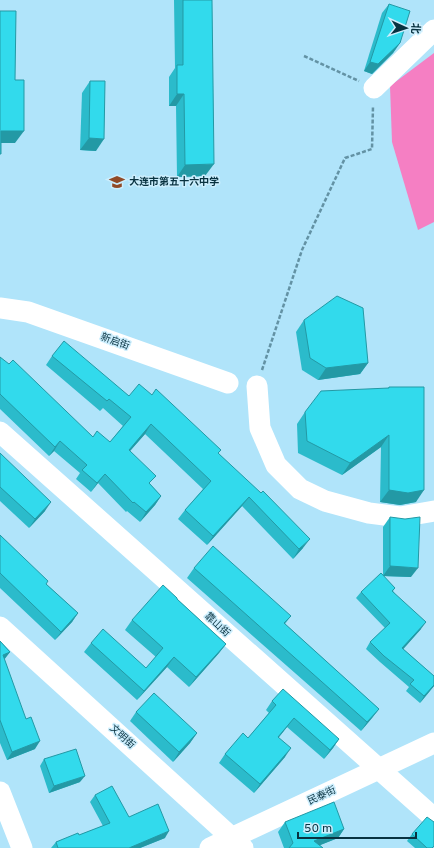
<svg xmlns="http://www.w3.org/2000/svg" width="434" height="848" viewBox="0 0 434 848" font-family="Overpass,'Noto Sans SC',sans-serif">
	<style>
		.forest { fill: #f57fc3 }
		.lines { fill: none; stroke-linecap: round; stroke-linejoin: round }
		.path { stroke: #6392a4; stroke-width: 2.5; stroke-dasharray: 4 2; stroke-linecap: butt }
		.minor { stroke: #fff; stroke-width: 21 }
		.wall { fill: #2bbbcb }
		.shaded-wall { fill: #2399a5 }
		.building { fill: #32daec; stroke: #2399a5 }
		.labels { text-anchor: middle; dominant-baseline: central; stroke-width: 3; stroke-linejoin: round; paint-order: stroke }
		.poi-label { font-size: 10px; font-weight: bold; fill: #083240; stroke: #cceefd; text-anchor: start }
		.street-label { font-size: 10px; fill: #083240; stroke: #cceefd }
	</style>
	<rect width="100%" height="100%" fill="#b0e4fa"/>
	<!-- forest -->
	<polygon class="forest" points="434,53 434,222 418,230 392,142 390,86"/>
	<g class="lines">
		<!-- path -->
		<g class="path">
			<polyline points="304,56 359,81"/>
			<polyline points="262,370 302,250 345,158 372,149 373,106"/>
		</g>
		<!-- minor -->
		<g class="minor">
			<polyline points="374,88 434,30"/>
			<polyline points="0,308 28,312 228,383"/>
			<polyline points="257,386 260,428 276,465 300,489 325,501 369,513 400,517 434,511"/>
			<polyline points="0,432 434,818"/>
			<polyline points="0,627 243,848"/>
			<polyline points="0,792 22,848"/>
			<polyline points="210,848 434,743"/>
		</g>
	</g>
	<!-- wall -->
	<g class="wall">
		<polygon points="174,0 212,0 205,176 177,177 176,106 169,106 169,77 175,68"/>
		<polygon points="389,4 400,43 393,53 372,74 364,71 382,13"/>
		<polygon points="90,81 96,151 80,150 82,93"/>
		<polygon points="304,320 368,363 360,374 318,380 302,370 296,332"/>
		<polygon points="52,356 129,396 219,454 303,548 293,559 242,506 207,545 178,519 185,510 203,489 145,434 130,451 150,484 161,496 155,505 140,522 127,511 126,512 98,483 91,492 76,479 80,473 54,451 49,456 0,409 0,357 93,437 110,442 123,426 103,408 100,411 46,365"/>
		<polygon points="389,387 416,502 400,505 380,502 381,447 342,475 298,453 297,424 305,412 388,388"/>
		<polygon points="0,453 45,511 29,528 0,501"/>
		<polygon points="390,517 411,577 383,576 383,527"/>
		<polygon points="0,535 46,584 78,613 72,622 55,640 0,588"/>
		<polygon points="194,568 291,616 285,624 379,709 372,718 361,731 187,578"/>
		<polygon points="395,588 393,591 421,629 403,649 434,676 434,686 420,703 406,691 409,687 380,662 366,649 370,642 385,628 356,598 361,592"/>
		<polygon points="177,599 226,644 219,653 189,687 167,667 137,700 84,652 91,643 146,668 156,657 125,630 132,620"/>
		<polygon points="0,641 10,652 4,659 35,749 7,760 0,743"/>
		<polygon points="272,701 339,739 333,748 324,759 287,727 278,738 285,757 254,793 219,763 225,754 248,738 269,713 266,710"/>
		<polygon points="136,712 197,733 190,743 173,762 130,721"/>
		<polygon points="44,759 80,782 49,793 40,766"/>
		<polygon points="95,795 129,817 165,838 140,848 51,848 56,842 79,835 103,826 90,802"/>
		<polygon points="285,822 344,829 338,838 320,845 323,848 284,848 278,832"/>
		<polygon points="412,834 434,848 415,848 407,841"/>
	</g>
	<!-- shaded-wall -->
	<g class="shaded-wall">
		<polygon points="400,43 393,53 372,74 364,71 370,62"/>
		<polygon points="177,94 184,94 176,106 169,106"/>
		<polygon points="1,131 24,131 15,143 0,143"/>
		<polygon points="89,138 104,139 96,151 80,150"/>
		<polygon points="214,164 205,176 177,177 185,165"/>
		<polygon points="368,363 360,374 318,380 326,368"/>
		<polygon points="151,424 145,434 122,460 129,450"/>
		<polygon points="389,435 381,447 342,475 350,463"/>
		<polygon points="60,441 54,451 49,456 55,447"/>
		<polygon points="105,474 91,492 97,483"/>
		<polygon points="389,490 424,490 416,502 400,505 380,502"/>
		<polygon points="161,496 155,505 140,522 146,512"/>
		<polygon points="249,497 242,506 207,545 213,536"/>
		<polygon points="51,502 45,511 29,528 35,519"/>
		<polygon points="310,539 303,548 293,559 299,549"/>
		<polygon points="390,566 418,568 411,577 383,576"/>
		<polygon points="78,613 72,622 55,640 61,632"/>
		<polygon points="426,622 421,629 398,655 402,648"/>
		<polygon points="226,644 219,653 189,687 196,677"/>
		<polygon points="10,652 4,660 3,655"/>
		<polygon points="174,657 167,667 137,700 144,691"/>
		<polygon points="434,685 434,686 420,703 424,696"/>
		<polygon points="379,709 372,718 361,731 367,722"/>
		<polygon points="294,718 287,727 272,746 278,737"/>
		<polygon points="197,733 190,743 173,762 179,752"/>
		<polygon points="339,739 333,748 324,759 330,750"/>
		<polygon points="40,741 35,749 7,760 12,752"/>
		<polygon points="291,748 285,757 254,793 260,784"/>
		<polygon points="85,776 80,782 49,793 54,786"/>
		<polygon points="344,829 338,838 313,848 314,841"/>
		<polygon points="169,831 165,838 140,848 129,848"/>
	</g>
	<!-- building -->
	<g class="building">
		<polygon points="183,0 212,0 214,164 185,165 184,94 177,94 177,65 183,65"/>
		<polygon points="389,4 410,11 400,43 378,64 370,62"/>
		<polygon points="0,11 16,11 15,80 24,80 24,131 1,131 1,154 0,154"/>
		<polygon points="90,81 105,81 104,139 89,138"/>
		<polygon points="337,296 363,308 368,363 326,368 310,358 304,320"/>
		<polygon points="64,341 129,396 139,384 152,395 156,389 221,450 218,453 261,493 263,491 310,539 299,549 249,497 213,536 185,510 211,481 151,424 129,450 156,476 149,483 161,496 146,512 134,502 133,503 105,474 97,483 82,470 87,465 60,441 55,447 0,394 0,357 9,364 13,360 93,437 97,431 110,442 131,417 109,399 107,401 52,356"/>
		<polygon points="389,387 424,387 424,490 408,493 389,490 389,435 350,463 307,441 305,412 321,391 389,388"/>
		<polygon points="0,453 51,502 35,519 0,487"/>
		<polygon points="390,517 405,519 420,517 418,568 390,566"/>
		<polygon points="0,535 48,581 46,584 78,613 61,632 0,573"/>
		<polygon points="213,546 291,616 284,623 379,709 367,722 194,568"/>
		<polygon points="381,573 395,588 392,591 426,622 402,648 434,676 434,685 424,696 410,684 414,680 384,656 370,642 390,623 361,592"/>
		<polygon points="163,585 177,598 177,599 226,644 196,677 174,657 144,691 91,643 103,629 146,668 163,648 132,620"/>
		<polygon points="0,641 10,652 3,655 26,719 31,717 40,741 12,752 0,720"/>
		<polygon points="283,689 339,739 330,750 294,718 278,737 291,748 260,784 225,754 243,733 248,738 276,705 272,701"/>
		<polygon points="154,693 197,733 179,752 136,712"/>
		<polygon points="76,749 85,776 54,786 44,759"/>
		<polygon points="112,786 129,817 158,804 169,831 129,848 58,848 56,842 78,833 79,835 110,823 95,795"/>
		<polygon points="334,802 344,829 314,841 323,848 289,848 293,843 285,822"/>
		<polygon points="427,817 434,822 434,846 432,848 427,848 412,834"/>
	</g>
	<!-- icons -->
	<defs>
		<g id="school-bare" transform="scale(1.2)"><path d="M0-5L7-2L0 1L-7-2ZM-4 1L0 2.5L4 1V4Q0 6-4 4Z" fill="#914a26" stroke="#cceefd" stroke-width="2.5" paint-order="stroke"/></g>
	</defs>
	<g fill-rule="evenodd">
		<use href="#school-bare" x="117" y="182"/>
	</g>
	<g class="labels">
		<!-- poi labels -->
		<g class="poi-label">
			<text x="129" y="182">大连市第五十六中学</text>
		</g>
		<!-- street labels -->
		<g class="street-label">
			<text transform="translate(115 342) rotate(20)">新启街</text>
			<text transform="translate(217 625) rotate(42)">靠山街</text>
			<text transform="translate(122 737) rotate(42)">文明街</text>
			<text transform="translate(322 796) rotate(-25)">民泰街</text>
		</g>
	</g>
	<!-- north arrow -->
	<g transform="translate(406 28) rotate(93)" stroke="#cceefd" stroke-width="3" paint-order="stroke">
	<path d="M0-3L7 15L0 10L-7 15Z" fill="#083240"/>
	<text y="-6" font-size="11" font-weight="bold" text-anchor="middle" fill="#083240">北</text>
	</g>
	<!-- scale -->
	<path d="M298 832v6h118v-6" fill="none" stroke="#083240" stroke-width="2"/>
	<text x="304" y="832" font-size="12" fill="#083240" stroke="#cceefd" stroke-width="3" paint-order="stroke">50 m</text>
</svg>
